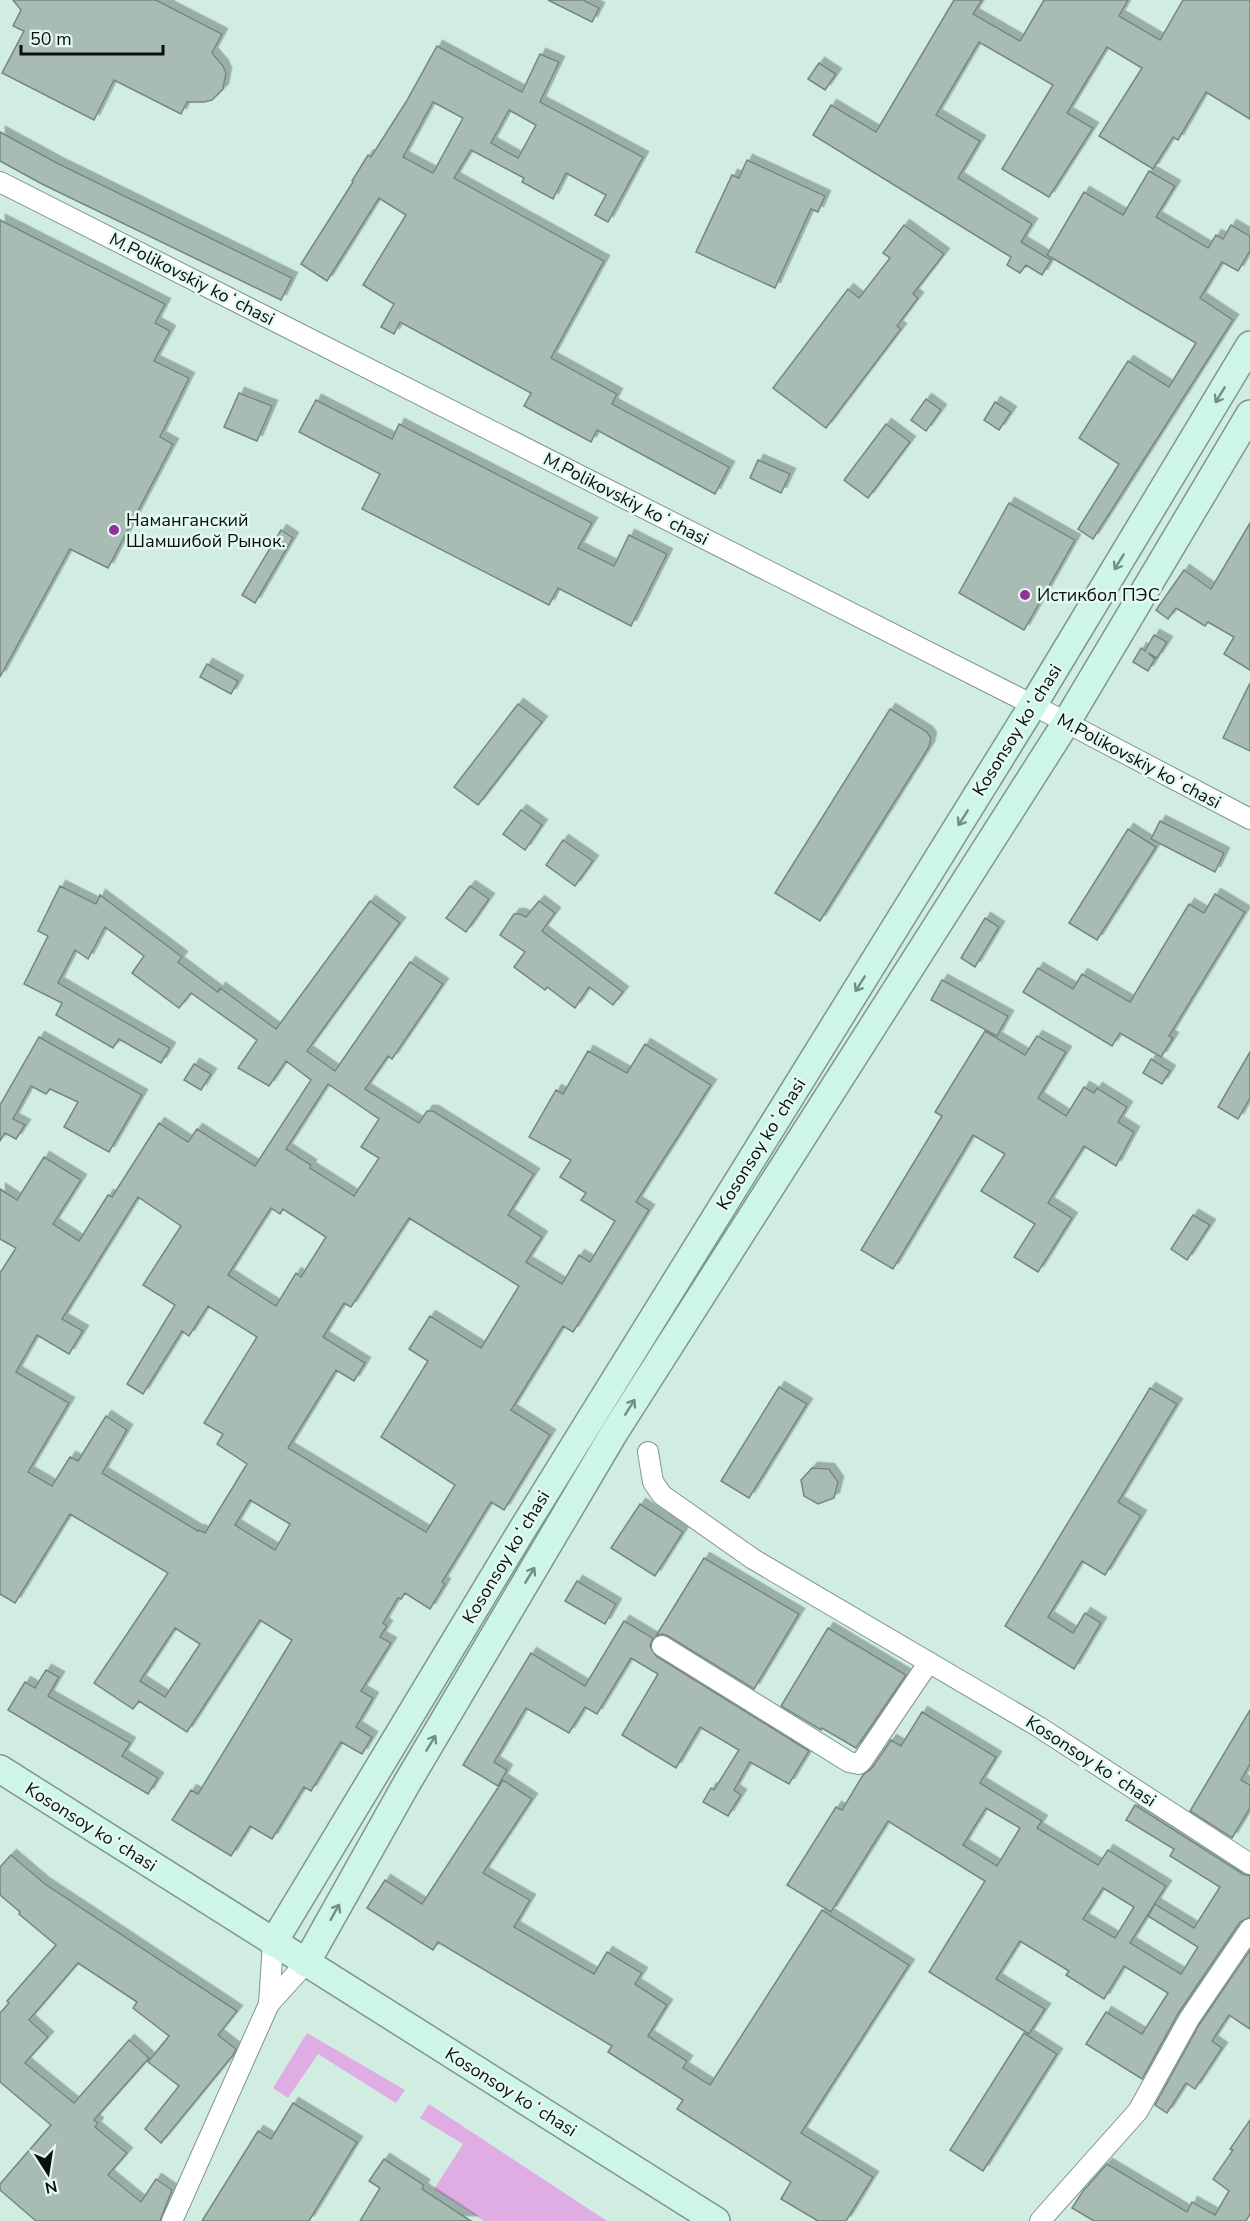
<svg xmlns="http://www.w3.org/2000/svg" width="1250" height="2221" viewBox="0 0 1250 2221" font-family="'Nunito Sans',sans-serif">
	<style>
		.built { fill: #d1ede2 }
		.green { fill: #dfade4 }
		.building { fill: #a8bcb4; stroke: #74877f; stroke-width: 1.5; fill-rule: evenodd; filter: url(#shadow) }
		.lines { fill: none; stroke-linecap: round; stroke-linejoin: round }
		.street-casing { stroke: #81948d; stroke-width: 22 }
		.secondary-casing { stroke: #81948d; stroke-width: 30 }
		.street { stroke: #fff; stroke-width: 20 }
		.secondary { stroke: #cdf5e8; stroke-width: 27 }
		.oneway { stroke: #758e85 }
		.poi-dot { fill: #91329b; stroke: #e4f9f0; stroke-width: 2 }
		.labels { text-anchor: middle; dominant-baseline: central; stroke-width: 5; stroke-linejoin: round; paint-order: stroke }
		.street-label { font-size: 18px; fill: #09100d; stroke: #e4f9f0 }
		.poi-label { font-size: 18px; fill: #09100d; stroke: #e4f9f0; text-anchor: start }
	</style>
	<defs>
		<filter id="shadow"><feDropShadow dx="5.5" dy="-5.5" stdDeviation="0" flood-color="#0004"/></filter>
	</defs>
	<rect width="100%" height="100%" fill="#e4f9f0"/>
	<!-- built -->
	<rect class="built" x="0" y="0" width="1250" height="2221"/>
	<!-- green -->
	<g class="green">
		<polygon points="307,2033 405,2090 396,2103 318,2054 288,2098 273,2088"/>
		<polygon points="429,2104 607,2221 484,2221 434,2189 463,2144 420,2118"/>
	</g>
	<!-- building -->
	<g class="building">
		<polygon points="13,0 156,0 222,34 212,53 223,66 226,73 223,89 212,100 204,102 187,102 181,114 114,80 94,120 2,73 24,31 13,26 21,10"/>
		<polygon points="548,0 583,0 599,8 592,22"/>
		<polygon points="954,0 982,0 973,14 1020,41 1044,0 1128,0 1119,16 1160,40 1183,0 1250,0 1250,119 1206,92 1178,140 1173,137 1153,169 1099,136 1142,68 1107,47 1067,113 1093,128 1049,197 1002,169 1053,85 979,42 936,115 980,141 958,178 1032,224 1021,242 1051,260 1042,275 1026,265 1020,273 1007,265 1011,257 813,135 831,105 876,132"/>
		<path d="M 437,46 L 522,92 L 540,54 L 559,62 L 540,102 L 643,157 L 608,222 L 595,215 L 606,195 L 566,173 L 553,199 L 522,182 L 524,178 L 471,150 L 454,178 L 604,261 L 551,358 L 617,394 L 612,404 L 729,467 L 715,494 L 597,430 L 591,442 L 524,406 L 531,393 L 400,322 L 394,334 L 381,327 L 394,304 L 363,285 L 406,215 L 379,198 L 327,281 L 301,264 L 353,182 L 352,181 L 368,155 L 371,157 L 406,102 ZM 433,102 L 463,118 L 433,173 L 403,157 ZM 509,110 L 536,125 L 518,158 L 491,143 Z"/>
		<polygon points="819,63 836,74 825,90 808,79"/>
		<polygon points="0,132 57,163 292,278 281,300 42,184 0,161"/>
		<polygon points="747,160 825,196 818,212 811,209 775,288 696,252 732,175 739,178"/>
		<polygon points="1149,171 1175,186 1156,217 1208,248 1216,235 1223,239 1231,225 1250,236 1250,251 1238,271 1222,262 1200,298 1233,320 1093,539 1078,529 1119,464 1079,438 1128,361 1169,387 1196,343 1047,255 1084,192 1123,215"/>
		<polygon points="0,220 165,304 155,323 170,331 154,361 189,378 160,437 173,444 108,568 70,549 0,677"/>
		<polygon points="904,225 944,254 913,294 918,298 897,326 901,329 826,428 773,388 848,289 859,298 890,258 883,253"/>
		<polygon points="239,393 272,406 257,441 224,427"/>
		<polygon points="926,399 941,410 926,431 911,420"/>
		<polygon points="316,400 392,439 399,424 592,523 578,548 614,566 629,535 667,554 631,626 558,588 549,605 362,509 380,474 299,432"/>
		<polygon points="995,402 1011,412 999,430 984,420"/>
		<polygon points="886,424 910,442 868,498 844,480"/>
		<polygon points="758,460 790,474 781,493 750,478"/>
		<polygon points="1009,503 1075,540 1024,630 959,593"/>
		<polygon points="1250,523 1250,670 1224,654 1234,637 1208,622 1205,626 1176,608 1168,619 1156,610 1184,570 1211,589"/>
		<polygon points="281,530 293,538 255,603 242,595"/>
		<polygon points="1154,635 1167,642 1157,658 1148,653 1155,659 1148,671 1133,662 1141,648 1145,651"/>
		<polygon points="207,664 238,681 231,694 200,677"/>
		<polygon points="1250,683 1250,751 1223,738"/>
		<polygon points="518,704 542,722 478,805 454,787"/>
		<polygon points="890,709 927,732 931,738 929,747 820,921 775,893"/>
		<polygon points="521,810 542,825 525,850 503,834"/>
		<polygon points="1160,821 1224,853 1215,872 1151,839"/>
		<polygon points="1128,829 1156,847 1097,940 1069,923"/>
		<polygon points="563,840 593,861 575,886 546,865"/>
		<path d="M 60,886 L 96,904 L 100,895 L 182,957 L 178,962 L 218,992 L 220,988 L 276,1029 L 370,901 L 400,923 L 307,1051 L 335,1071 L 410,962 L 443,984 L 392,1059 L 388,1056 L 365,1089 L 419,1123 L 427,1111 L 433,1111 L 534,1174 L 508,1215 L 542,1237 L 526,1262 L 562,1284 L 579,1255 L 590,1262 L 615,1221 L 581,1200 L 586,1193 L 560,1177 L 571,1160 L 529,1137 L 556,1090 L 563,1094 L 588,1051 L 627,1073 L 645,1044 L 711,1085 L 636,1202 L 649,1210 L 592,1302 L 573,1332 L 563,1326 L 511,1410 L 550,1435 L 504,1510 L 491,1502 L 442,1582 L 445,1584 L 430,1609 L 405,1593 L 401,1599 L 398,1598 L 383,1623 L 387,1626 L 380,1637 L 391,1643 L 361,1691 L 373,1698 L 356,1727 L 372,1737 L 362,1754 L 341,1742 L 311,1791 L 304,1787 L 272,1839 L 250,1826 L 231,1856 L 172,1820 L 191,1790 L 198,1794 L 292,1640 L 260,1620 L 187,1732 L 139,1701 L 133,1709 L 94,1683 L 168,1573 L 70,1514 L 15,1603 L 0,1594 L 0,1273 L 16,1248 L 0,1239 L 0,1189 L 17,1200 L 44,1157 L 81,1180 L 53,1224 L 79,1241 L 108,1195 L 112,1197 L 159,1123 L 188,1142 L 197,1129 L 255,1166 L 311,1080 L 286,1061 L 269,1086 L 238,1068 L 257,1040 L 191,993 L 179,1008 L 132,973 L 144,956 L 105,927 L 88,959 L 75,950 L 58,983 L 170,1048 L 161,1063 L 119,1039 L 113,1048 L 56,1015 L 62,1003 L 24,984 L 48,936 L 38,931 ZM 328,1084 L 379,1119 L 361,1147 L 379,1158 L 354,1196 L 310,1168 L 311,1165 L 286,1149 ZM 138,1197 L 181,1226 L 143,1285 L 175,1305 L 127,1384 L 143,1394 L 182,1331 L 189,1336 L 208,1306 L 257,1337 L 204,1423 L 223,1434 L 217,1444 L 247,1464 L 205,1533 L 199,1530 L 198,1531 L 102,1473 L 127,1430 L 106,1416 L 78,1461 L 70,1457 L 52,1486 L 28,1472 L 69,1403 L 16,1372 L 37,1335 L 69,1354 L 83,1331 L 62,1319 ZM 271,1208 L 280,1214 L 283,1209 L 326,1237 L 301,1277 L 296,1273 L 276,1306 L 228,1275 ZM 409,1218 L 519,1286 L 481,1348 L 430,1316 L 409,1349 L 428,1361 L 381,1437 L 455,1485 L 426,1532 L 288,1448 L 336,1370 L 354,1381 L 365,1363 L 323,1337 L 344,1303 L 351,1307 ZM 250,1500 L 290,1524 L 275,1550 L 235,1525 ZM 175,1628 L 200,1644 L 165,1697 L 140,1681 Z"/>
		<polygon points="470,886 489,899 466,932 446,918"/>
		<polygon points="1215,894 1245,912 1169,1036 1173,1038 1161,1057 1120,1033 1112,1046 1023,992 1038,968 1073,989 1082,974 1130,1002 1189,904 1204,913"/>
		<polygon points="539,901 555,913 542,931 623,992 613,1005 589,987 575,1008 547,987 545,990 514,967 525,952 500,935 514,914 520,914 526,917"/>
		<polygon points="985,918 999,927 975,967 961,958"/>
		<polygon points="942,980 1008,1016 997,1036 931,1000"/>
		<polygon points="985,1031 1025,1055 1037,1036 1066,1052 1038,1098 1066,1116 1084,1087 1094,1093 1097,1088 1127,1107 1118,1122 1134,1132 1116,1166 1084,1146 1048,1203 1072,1218 1038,1272 1014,1257 1035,1224 981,1191 1005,1154 973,1135 893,1269 861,1250 942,1116 935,1112"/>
		<polygon points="39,1037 142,1095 109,1152 64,1127 78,1102 50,1089 46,1094 31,1086 13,1119 25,1125 16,1139 5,1133 0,1141 0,1105"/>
		<polygon points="1250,1052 1250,1098 1238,1119 1218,1107"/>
		<polygon points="1151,1059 1170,1071 1162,1084 1143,1073"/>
		<polygon points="194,1064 211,1074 201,1090 184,1080"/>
		<polygon points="1193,1215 1210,1225 1187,1260 1171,1249"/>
		<polygon points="779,1387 807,1404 749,1498 721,1481"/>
		<polygon points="1150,1388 1177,1404 1118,1502 1141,1516 1105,1575 1082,1561 1048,1617 1073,1633 1085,1613 1101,1623 1074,1669 1005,1626"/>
		<polygon points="812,1468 829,1469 838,1482 834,1498 818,1504 804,1496 801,1480"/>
		<polygon points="640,1504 683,1532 655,1576 611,1548"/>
		<polygon points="704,1558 799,1614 754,1689 668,1636 662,1634 656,1636"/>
		<polygon points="577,1581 616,1604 605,1624 565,1601"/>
		<polygon points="624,1621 653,1638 650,1646 656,1656 809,1751 789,1784 750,1762 734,1790 741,1795 728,1816 703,1802 711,1788 714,1790 739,1750 700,1727 676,1768 622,1735 658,1674 631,1658 597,1714 585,1707 569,1733 526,1708 494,1762 507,1770 498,1786 463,1765 531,1653 585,1686"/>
		<polygon points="828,1628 906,1675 856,1748 822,1728 821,1730 781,1706"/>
		<polygon points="46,1670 59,1677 48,1696 130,1743 122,1756 158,1778 148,1794 8,1710 25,1682 35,1688"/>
		<polygon points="1250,1710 1250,1764 1241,1780 1250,1785 1250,1808 1232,1838 1190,1811"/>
		<path d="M 922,1712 L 996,1757 L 980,1783 L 1042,1821 L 1037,1828 L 1098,1865 L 1108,1850 L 1166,1886 L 1130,1943 L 1181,1974 L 1198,1947 L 1148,1916 L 1155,1904 L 1194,1928 L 1220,1887 L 1170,1856 L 1174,1849 L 1126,1820 L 1135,1805 L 1243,1874 L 1250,1876 L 1250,1917 L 1240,1922 L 1179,2012 L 1142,2079 L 1086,2044 L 1106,2012 L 1142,2034 L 1168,1993 L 1124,1966 L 1104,1999 L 1066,1975 L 1069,1971 L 1020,1941 L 996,1979 L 1045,2009 L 1029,2034 L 929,1972 L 985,1881 L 888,1821 L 831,1912 L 787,1885 L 836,1807 L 842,1810 L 863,1775 L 872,1768 L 891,1740 L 901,1746 ZM 986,1808 L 1020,1828 L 997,1866 L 963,1845 ZM 1103,1888 L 1134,1907 L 1115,1938 L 1083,1919 Z"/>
		<polygon points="503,1780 532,1799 483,1873 530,1900 514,1927 594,1974 607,1952 642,1973 635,1984 667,2005 648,2036 687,2061 683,2068 710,2085 822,1910 909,1965 801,2133 873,2177 846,2221 818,2221 781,2199 791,2182 677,2109 683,2100 608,2052 612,2046 438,1942 433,1950 367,1908 385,1880 422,1904"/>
		<polygon points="11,1855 45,1884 237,2011 218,2035 236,2049 233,2055 161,2143 145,2129 179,2086 148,2062 169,2036 133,2008 137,2002 78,1963 29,2020 48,2037 25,2063 74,2103 129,2040 149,2058 94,2120 98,2123 95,2127 127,2153 108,2175 141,2202 156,2179 172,2190 160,2221 36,2221 0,2190 0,2184 51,2125 0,2082 0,2013 9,2003 7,2001 56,1945 19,1914 20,1912 0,1895 0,1867"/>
		<polygon points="1250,1950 1250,2029 1229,2015 1212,2041 1222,2048 1195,2089 1186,2083 1167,2113 1155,2105 1199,2025"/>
		<polygon points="1024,2033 1057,2054 983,2171 950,2150"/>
		<polygon points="293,2103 357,2142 309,2221 202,2221 258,2131 271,2139"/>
		<polygon points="1250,2120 1250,2214 1246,2221 1094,2221 1072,2208 1083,2191 1107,2164 1187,2212 1192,2202 1215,2215 1229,2191 1213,2179 1233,2150 1230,2149"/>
		<polygon points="384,2159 424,2185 422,2189 471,2221 360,2221 380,2188 369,2181"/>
	</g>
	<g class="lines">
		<!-- street casing -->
		<g class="street-casing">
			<g id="street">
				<polyline points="0,182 1033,705 1250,819"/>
				<polyline points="648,1452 653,1482 662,1495 753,1559 1039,1727 1250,1864"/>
				<polyline points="662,1646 849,1762 859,1764 862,1761 929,1662"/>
				<polyline points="269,2004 273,1943"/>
				<polyline points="172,2221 269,2004 306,1963"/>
				<polyline points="1040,2221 1138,2111 1189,2019 1250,1929"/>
			</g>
		</g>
		<!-- secondary casing -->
		<g class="secondary-casing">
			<g id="secondary">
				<polyline points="0,1769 716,2221"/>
				<polyline points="273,1943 522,1530 1033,705 1250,345"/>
				<polyline points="306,1963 407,1783 614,1433 1066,723 1250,414"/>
			</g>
		</g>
		<!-- street -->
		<use href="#street" class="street"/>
		<!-- secondary -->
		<use href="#secondary" class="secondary"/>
	</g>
	<!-- one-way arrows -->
	<defs><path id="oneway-shaft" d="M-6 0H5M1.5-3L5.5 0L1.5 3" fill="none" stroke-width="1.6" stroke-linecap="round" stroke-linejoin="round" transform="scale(1.5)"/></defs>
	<g class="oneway">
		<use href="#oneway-shaft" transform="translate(1220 395) rotate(121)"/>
		<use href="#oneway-shaft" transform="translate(1119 562) rotate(121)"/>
		<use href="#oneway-shaft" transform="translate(963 818) rotate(122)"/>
		<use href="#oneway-shaft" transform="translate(860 984) rotate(122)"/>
		<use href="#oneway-shaft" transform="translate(630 1407) rotate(-58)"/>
		<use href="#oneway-shaft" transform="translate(530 1575) rotate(-59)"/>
		<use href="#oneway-shaft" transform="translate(431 1743) rotate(-59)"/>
		<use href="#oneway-shaft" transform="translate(335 1912) rotate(-61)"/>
	</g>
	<!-- markers -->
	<g class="poi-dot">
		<circle cx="114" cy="530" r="6"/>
		<circle cx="1025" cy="595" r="6"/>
	</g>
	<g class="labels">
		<!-- street labels -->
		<g class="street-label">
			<text transform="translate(192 279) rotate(27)">M.Polikovskiy koʻchasi</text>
			<text transform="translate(626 499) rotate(27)">M.Polikovskiy koʻchasi</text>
			<text transform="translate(1017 730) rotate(-58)">Kosonsoy koʻchasi</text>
			<text transform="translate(1139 761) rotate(28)">M.Polikovskiy koʻchasi</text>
			<text transform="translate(761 1144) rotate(-58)">Kosonsoy koʻchasi</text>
			<text transform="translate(506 1557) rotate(-59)">Kosonsoy koʻchasi</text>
			<text transform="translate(1091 1761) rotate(33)">Kosonsoy koʻchasi</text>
			<text transform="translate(91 1827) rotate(32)">Kosonsoy koʻchasi</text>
			<text transform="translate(511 2092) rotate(32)">Kosonsoy koʻchasi</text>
		</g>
		<!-- poi labels -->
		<g class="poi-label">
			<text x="126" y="520">Наманганский<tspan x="126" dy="21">Шамшибой Рынок.</tspan></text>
			<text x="1037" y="595">Истикбол ПЭС</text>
		</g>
	</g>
	<!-- north arrow -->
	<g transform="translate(48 2173) rotate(168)" stroke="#e4f9f0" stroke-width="4.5" paint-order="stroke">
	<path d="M0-4.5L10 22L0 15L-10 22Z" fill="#09100d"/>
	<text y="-9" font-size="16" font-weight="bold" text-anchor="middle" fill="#09100d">N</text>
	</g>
	<!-- scale -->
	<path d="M21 45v9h142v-9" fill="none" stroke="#09100d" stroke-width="3"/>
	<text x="30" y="45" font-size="18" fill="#09100d" stroke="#e4f9f0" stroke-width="4.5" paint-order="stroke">50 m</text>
</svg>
